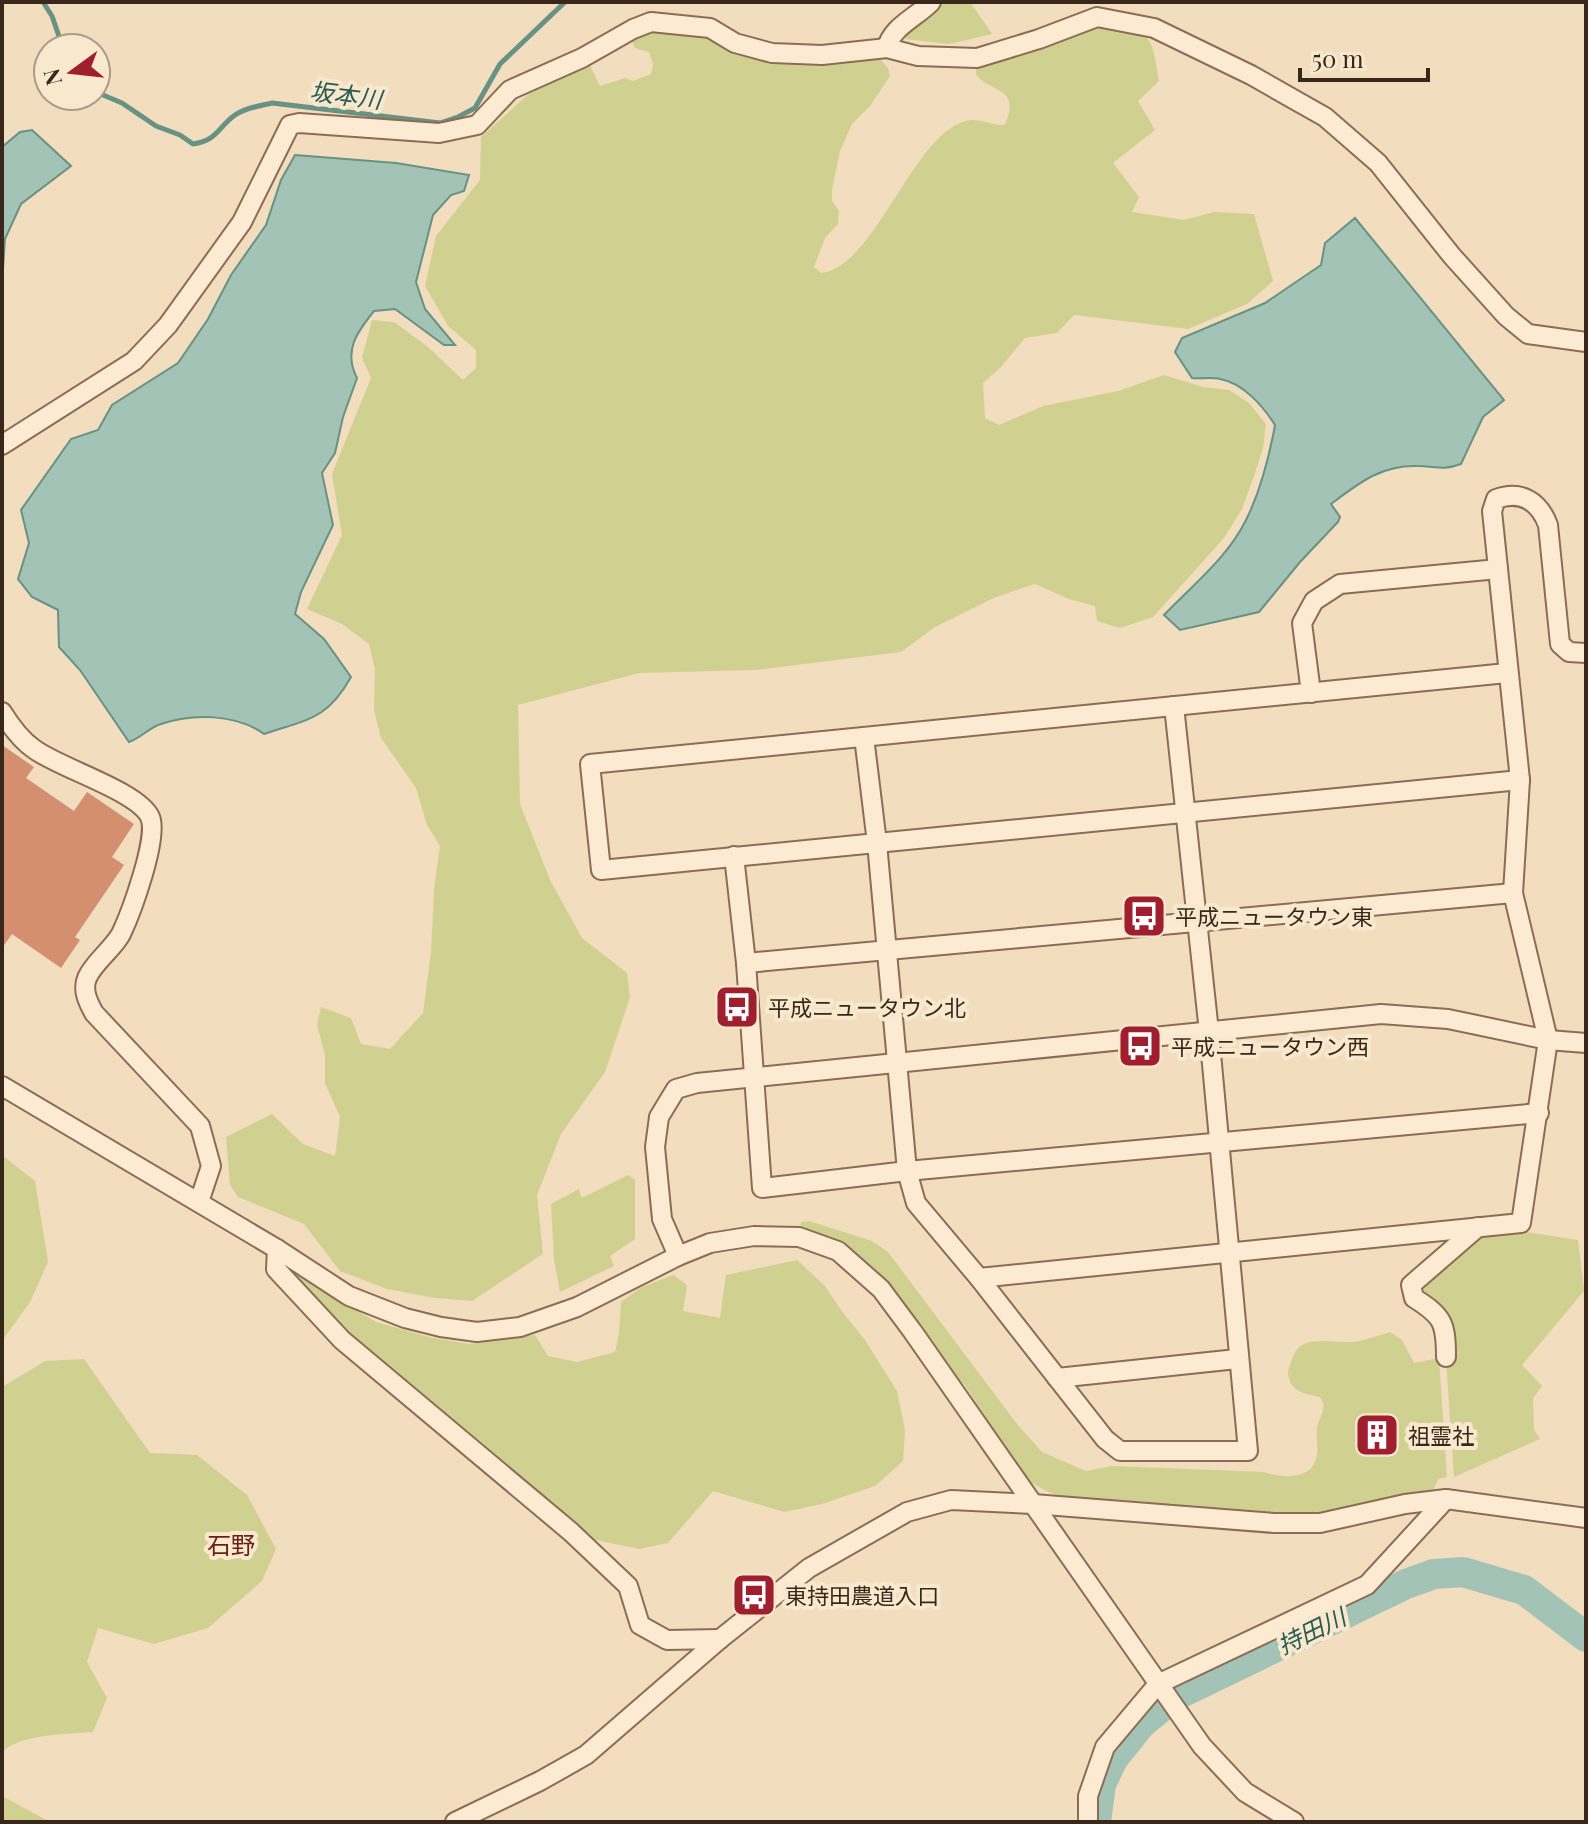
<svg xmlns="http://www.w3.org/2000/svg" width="1588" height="1824" viewBox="0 0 1588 1824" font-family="'Playfair Display','Noto Sans JP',serif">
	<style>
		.green { fill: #d0d191; fill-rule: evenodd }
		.water { fill: #a2c3b6; stroke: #689283; stroke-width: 2 }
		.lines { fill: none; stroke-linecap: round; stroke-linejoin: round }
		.stream { stroke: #689283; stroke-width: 5 }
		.river { stroke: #a2c3b6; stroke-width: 30 }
		.building { fill: #d48f70 }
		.minor-casing { stroke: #8c6c55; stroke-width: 22 }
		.minor { stroke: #fcebd2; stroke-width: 18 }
		.labels { text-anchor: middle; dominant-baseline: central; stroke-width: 8; stroke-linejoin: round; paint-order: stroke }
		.poi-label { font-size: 22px; fill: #3a271b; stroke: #f8e8ce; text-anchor: start }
		.water-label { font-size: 24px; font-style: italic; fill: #295b53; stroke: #f8e8ce }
		.neighbourhood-label { font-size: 24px; fill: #6a1f16; stroke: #f8e8ce }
	</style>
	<rect width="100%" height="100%" fill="#f2ddbe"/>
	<!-- green -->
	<g class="green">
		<polygon points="938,2 970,2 992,34 949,44 905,39 907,31 927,17"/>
		<path d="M 1102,25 C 1152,34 1151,30 1159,81 L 1138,101 L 1155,130 L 1113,163 L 1139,197 L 1132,212 L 1184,220 L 1214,212 L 1254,214 L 1273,281 L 1247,304 L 1188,329 L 1074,315 L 1057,333 L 1025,338 L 1000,368 L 983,383 L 985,418 L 999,425 L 1043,406 L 1118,391 L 1164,375 L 1203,387 L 1229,390 L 1249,403 L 1266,424 L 1263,448 L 1255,473 L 1242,509 L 1224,538 L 1153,617 L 1120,628 L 1097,621 L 1095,606 L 1069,599 L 1035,584 L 996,597 L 935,627 L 901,652 L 755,670 L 639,673 L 518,705 L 520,804 L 550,880 L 582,938 L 627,973 L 630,997 L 605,1072 L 561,1134 L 537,1195 L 543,1254 L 472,1301 L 435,1298 L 387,1289 L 340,1271 L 304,1224 L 238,1197 L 230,1185 L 226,1137 L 272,1114 L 303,1144 L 335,1156 L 340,1117 L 325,1083 L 325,1055 L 317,1025 L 321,1007 L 351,1018 L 361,1044 L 390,1049 L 423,1013 L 431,952 L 434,889 L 440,846 L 427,825 L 416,788 L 381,738 L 374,710 L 375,669 L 369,644 L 342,624 L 307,609 L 342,535 L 332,474 L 371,378 L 362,358 L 372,320 L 394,322 L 428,347 L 463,380 L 476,368 L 476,350 L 448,326 L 425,286 L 436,236 L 480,180 L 481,137 L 531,92 L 589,64 L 600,86 L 625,78 L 633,81 L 651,74 L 653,64 L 649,52 L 635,48 L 632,41 C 672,10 728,53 771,61 C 808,68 845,59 881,60 L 888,68 L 890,76 L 870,106 L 852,124 L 840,151 L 832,190 L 832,201 L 839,211 L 838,224 L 825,238 L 814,267 L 821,273 C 875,267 911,139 963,122 C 979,116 989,126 1005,125 C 1022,84 987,93 976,74 L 976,68 L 1038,51 Z"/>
		<polygon points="2,1155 35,1181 48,1262 30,1302 2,1341"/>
		<polygon points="628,1175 635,1180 635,1239 610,1256 614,1266 560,1292 554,1260 551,1204 579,1189 581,1197 586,1196"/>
		<path d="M 809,1221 L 872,1241 L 888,1252 L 1017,1424 L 1042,1452 L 1086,1471 L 1112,1466 L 1264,1472 C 1283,1478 1314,1481 1317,1454 C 1318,1445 1316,1436 1317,1427 C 1320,1415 1328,1409 1320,1397 C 1305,1394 1289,1392 1288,1372 C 1288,1371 1291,1361 1292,1360 C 1299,1332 1331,1344 1353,1342 C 1365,1340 1378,1336 1390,1332 L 1402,1340 L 1414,1363 L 1439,1358 L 1447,1477 L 1438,1479 L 1433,1491 L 1374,1504 L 1292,1516 L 1073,1501 C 1056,1495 1041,1490 1026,1479 L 964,1384 L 948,1371 L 872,1267 L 839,1244 L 804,1232 L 800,1227 L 801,1222 ZM 1380,1420 L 1388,1424 L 1392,1435 L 1387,1446 C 1372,1453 1364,1446 1360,1430 L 1364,1424 Z"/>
		<path d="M 1526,1232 L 1578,1240 L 1584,1291 L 1522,1365 L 1542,1386 L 1533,1398 L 1534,1429 L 1540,1439 L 1454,1477 L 1446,1359 L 1456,1356 C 1455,1326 1454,1308 1424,1294 L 1424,1286 L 1483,1237 Z"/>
		<polygon points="797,1260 825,1286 841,1310 865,1340 897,1391 905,1430 903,1461 875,1486 822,1504 784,1512 713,1491 668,1543 639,1549 591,1539 484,1445 342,1327 289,1276 292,1270 376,1322 429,1337 469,1344 535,1335 548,1356 577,1362 615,1352 619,1333 621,1302 640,1288 673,1275 687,1285 683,1311 720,1318 726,1275"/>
		<path d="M 84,1359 L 150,1453 L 197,1455 L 247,1495 L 276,1549 L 262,1581 L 208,1628 L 154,1644 L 98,1628 L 87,1662 L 107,1698 L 93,1732 C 67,1734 21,1734 2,1752 L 2,1387 L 45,1361 Z"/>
		<polygon points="2,1796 50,1822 2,1822"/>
	</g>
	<!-- water -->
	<g class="water">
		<polygon points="32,130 71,166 21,204 5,239 2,285 2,147 20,132"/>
		<path d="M 295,155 L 396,163 L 469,175 L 464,191 L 451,195 L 433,215 L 416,282 L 425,309 L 455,345 L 444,345 L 395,309 L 374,311 C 357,332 343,351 357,378 L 343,417 L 335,453 L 322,473 L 333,525 L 301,592 L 295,614 L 324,639 L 351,677 C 327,720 308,719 264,734 C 236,714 194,713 161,724 C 150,727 141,738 129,742 L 80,670 L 59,647 L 58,610 L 32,597 L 18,579 L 29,543 L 21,510 L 71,439 L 98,430 L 112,405 L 178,363 L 208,319 L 231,275 L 266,225 L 281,180 Z"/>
		<path d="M 1355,218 L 1504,400 L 1483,417 L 1461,464 C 1442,471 1436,466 1417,466 C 1381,465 1359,483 1331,504 L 1340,517 L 1338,522 L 1300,562 L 1259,612 L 1180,630 L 1164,615 C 1192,586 1228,557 1246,520 C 1261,490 1269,458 1275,425 C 1263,406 1243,383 1220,379 C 1211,377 1201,379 1192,378 L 1175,352 L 1182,338 L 1265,303 L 1321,265 L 1325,243 Z"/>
	</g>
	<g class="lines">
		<!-- stream -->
		<g class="stream">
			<polyline points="43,2 52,16 63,48"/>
			<path d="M 96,92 L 122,103 L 156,126 L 180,135 L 193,144 C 218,140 217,128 235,115 C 245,108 259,106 272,103 L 440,123 L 458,117 L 475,108 L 500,64 L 565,2"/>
		</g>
		<!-- river -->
		<polyline class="river" points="1096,1822 1101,1784 1113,1759 1141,1724 1175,1696 1406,1584 1434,1574 1463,1572 1524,1590 1586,1637"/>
	</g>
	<!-- building -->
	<polygon class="building" points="2,745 34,767 26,778 74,811 87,792 134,824 112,857 124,865 75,937 80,940 61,968 12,934 2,948"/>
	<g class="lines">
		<!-- minor casing -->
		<g class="minor-casing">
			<g id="minor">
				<path d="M 887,48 C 891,27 917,17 931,2"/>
				<polyline points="2,445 134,361 168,325 242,222 290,125 299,123 439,133 477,125 510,90 582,58 633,29 651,22 710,28 735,43 772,53 822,55 887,48 918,56 977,58 1039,39 1097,17 1154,28 1251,75 1325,117 1378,163 1452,256 1506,316 1528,334 1586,342"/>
				<polyline points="1507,673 590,764 601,870 1520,780"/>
				<polyline points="1311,693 1302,623 1314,601 1340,584 1498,569"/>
				<path d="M 2,712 C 10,725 21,740 34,749 C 59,768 138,791 150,817 C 159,837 131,913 121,934 C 112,950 94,962 87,978 C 82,990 88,1002 94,1013 L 200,1126 L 211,1166 L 199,1202"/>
				<polyline points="864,737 877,843 907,1171 916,1203 979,1278 1105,1439 1120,1451 1248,1451 1209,1032 1174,706"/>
				<polyline points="734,856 746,963 762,1188 907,1171 1539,1113"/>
				<polyline points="746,963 1513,893"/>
				<polyline points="2,1086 277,1249 349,1296 405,1318 441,1327 477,1332 520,1327 577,1307 678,1256 710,1243 754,1236 799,1237 838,1251 881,1289 913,1332 1202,1746 1245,1792 1294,1822"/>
				<polyline points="277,1249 276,1269 342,1340 571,1532 628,1586 640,1625 667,1640 720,1639"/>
				<polyline points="678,1256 662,1219 655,1147 659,1117 676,1089 697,1083 1381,1014 1448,1019 1548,1040 1586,1043"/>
				<path d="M 979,1278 L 1521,1223 L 1548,1040 L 1513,893 L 1520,780 L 1492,511 L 1496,499 C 1521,490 1539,501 1548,525 L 1560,644 L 1569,652 L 1586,653"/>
				<path d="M 1446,1357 C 1446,1323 1443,1316 1414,1298 L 1411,1285 L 1478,1227"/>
				<polyline points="1057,1378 1237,1359"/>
				<polyline points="455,1822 540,1781 586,1755 720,1639 809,1568 907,1512 951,1500 1033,1504 1274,1523 1320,1523 1405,1504 1446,1499 1586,1518"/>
				<polyline points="1088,1822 1088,1796 1105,1747 1158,1684 1367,1585 1446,1499"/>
			</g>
		</g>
		<!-- minor -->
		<use href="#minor" class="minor"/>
	</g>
	<!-- icons -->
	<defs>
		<g id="bus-square" transform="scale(2.3)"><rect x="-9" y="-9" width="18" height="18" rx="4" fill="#a01f2e" stroke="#f8e8ce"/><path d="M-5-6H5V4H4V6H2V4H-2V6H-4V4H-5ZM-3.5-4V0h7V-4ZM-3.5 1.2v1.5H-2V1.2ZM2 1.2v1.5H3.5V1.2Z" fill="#fff"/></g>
		<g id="building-square" transform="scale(2.3)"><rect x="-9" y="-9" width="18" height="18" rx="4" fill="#a01f2e" stroke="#f8e8ce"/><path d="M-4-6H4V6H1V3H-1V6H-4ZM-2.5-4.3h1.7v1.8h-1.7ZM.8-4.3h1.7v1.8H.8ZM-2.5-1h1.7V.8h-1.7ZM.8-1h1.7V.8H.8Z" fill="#fff"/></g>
	</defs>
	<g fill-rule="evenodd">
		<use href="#bus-square" x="1144" y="916"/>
		<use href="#bus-square" x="737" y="1007"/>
		<use href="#bus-square" x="1140" y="1046"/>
		<use href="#building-square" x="1377" y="1435"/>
		<use href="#bus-square" x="754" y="1595"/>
	</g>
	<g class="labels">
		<!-- poi labels -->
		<g class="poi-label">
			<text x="1175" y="916">平成ニュータウン東</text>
			<text x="768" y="1007">平成ニュータウン北</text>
			<text x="1171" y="1046">平成ニュータウン西</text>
			<text x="1408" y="1435">祖霊社</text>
			<text x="785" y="1595">東持田農道入口</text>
		</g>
		<!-- water labels -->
		<g class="water-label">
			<text transform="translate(346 94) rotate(7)">坂本川</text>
			<text transform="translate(1311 1630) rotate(-26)">持田川</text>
		</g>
		<!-- neighbourhood labels -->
		<g class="neighbourhood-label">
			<text x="231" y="1544">石野</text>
		</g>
	</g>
	<!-- border -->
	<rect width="1588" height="1824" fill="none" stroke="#3a271b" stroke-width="8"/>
	<!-- north arrow -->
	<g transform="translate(72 72) rotate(255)"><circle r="38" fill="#f8e8ce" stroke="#ac9b86" stroke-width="2"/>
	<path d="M0-6L14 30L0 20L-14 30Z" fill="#a01f2e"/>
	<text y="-12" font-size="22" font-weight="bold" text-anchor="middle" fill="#3a271b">N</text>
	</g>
	<!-- scale -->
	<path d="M1300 68v12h128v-12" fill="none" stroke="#3a271b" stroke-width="4"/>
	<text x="1312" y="68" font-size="24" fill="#3a271b" stroke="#f8e8ce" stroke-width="6" paint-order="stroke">50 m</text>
</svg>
